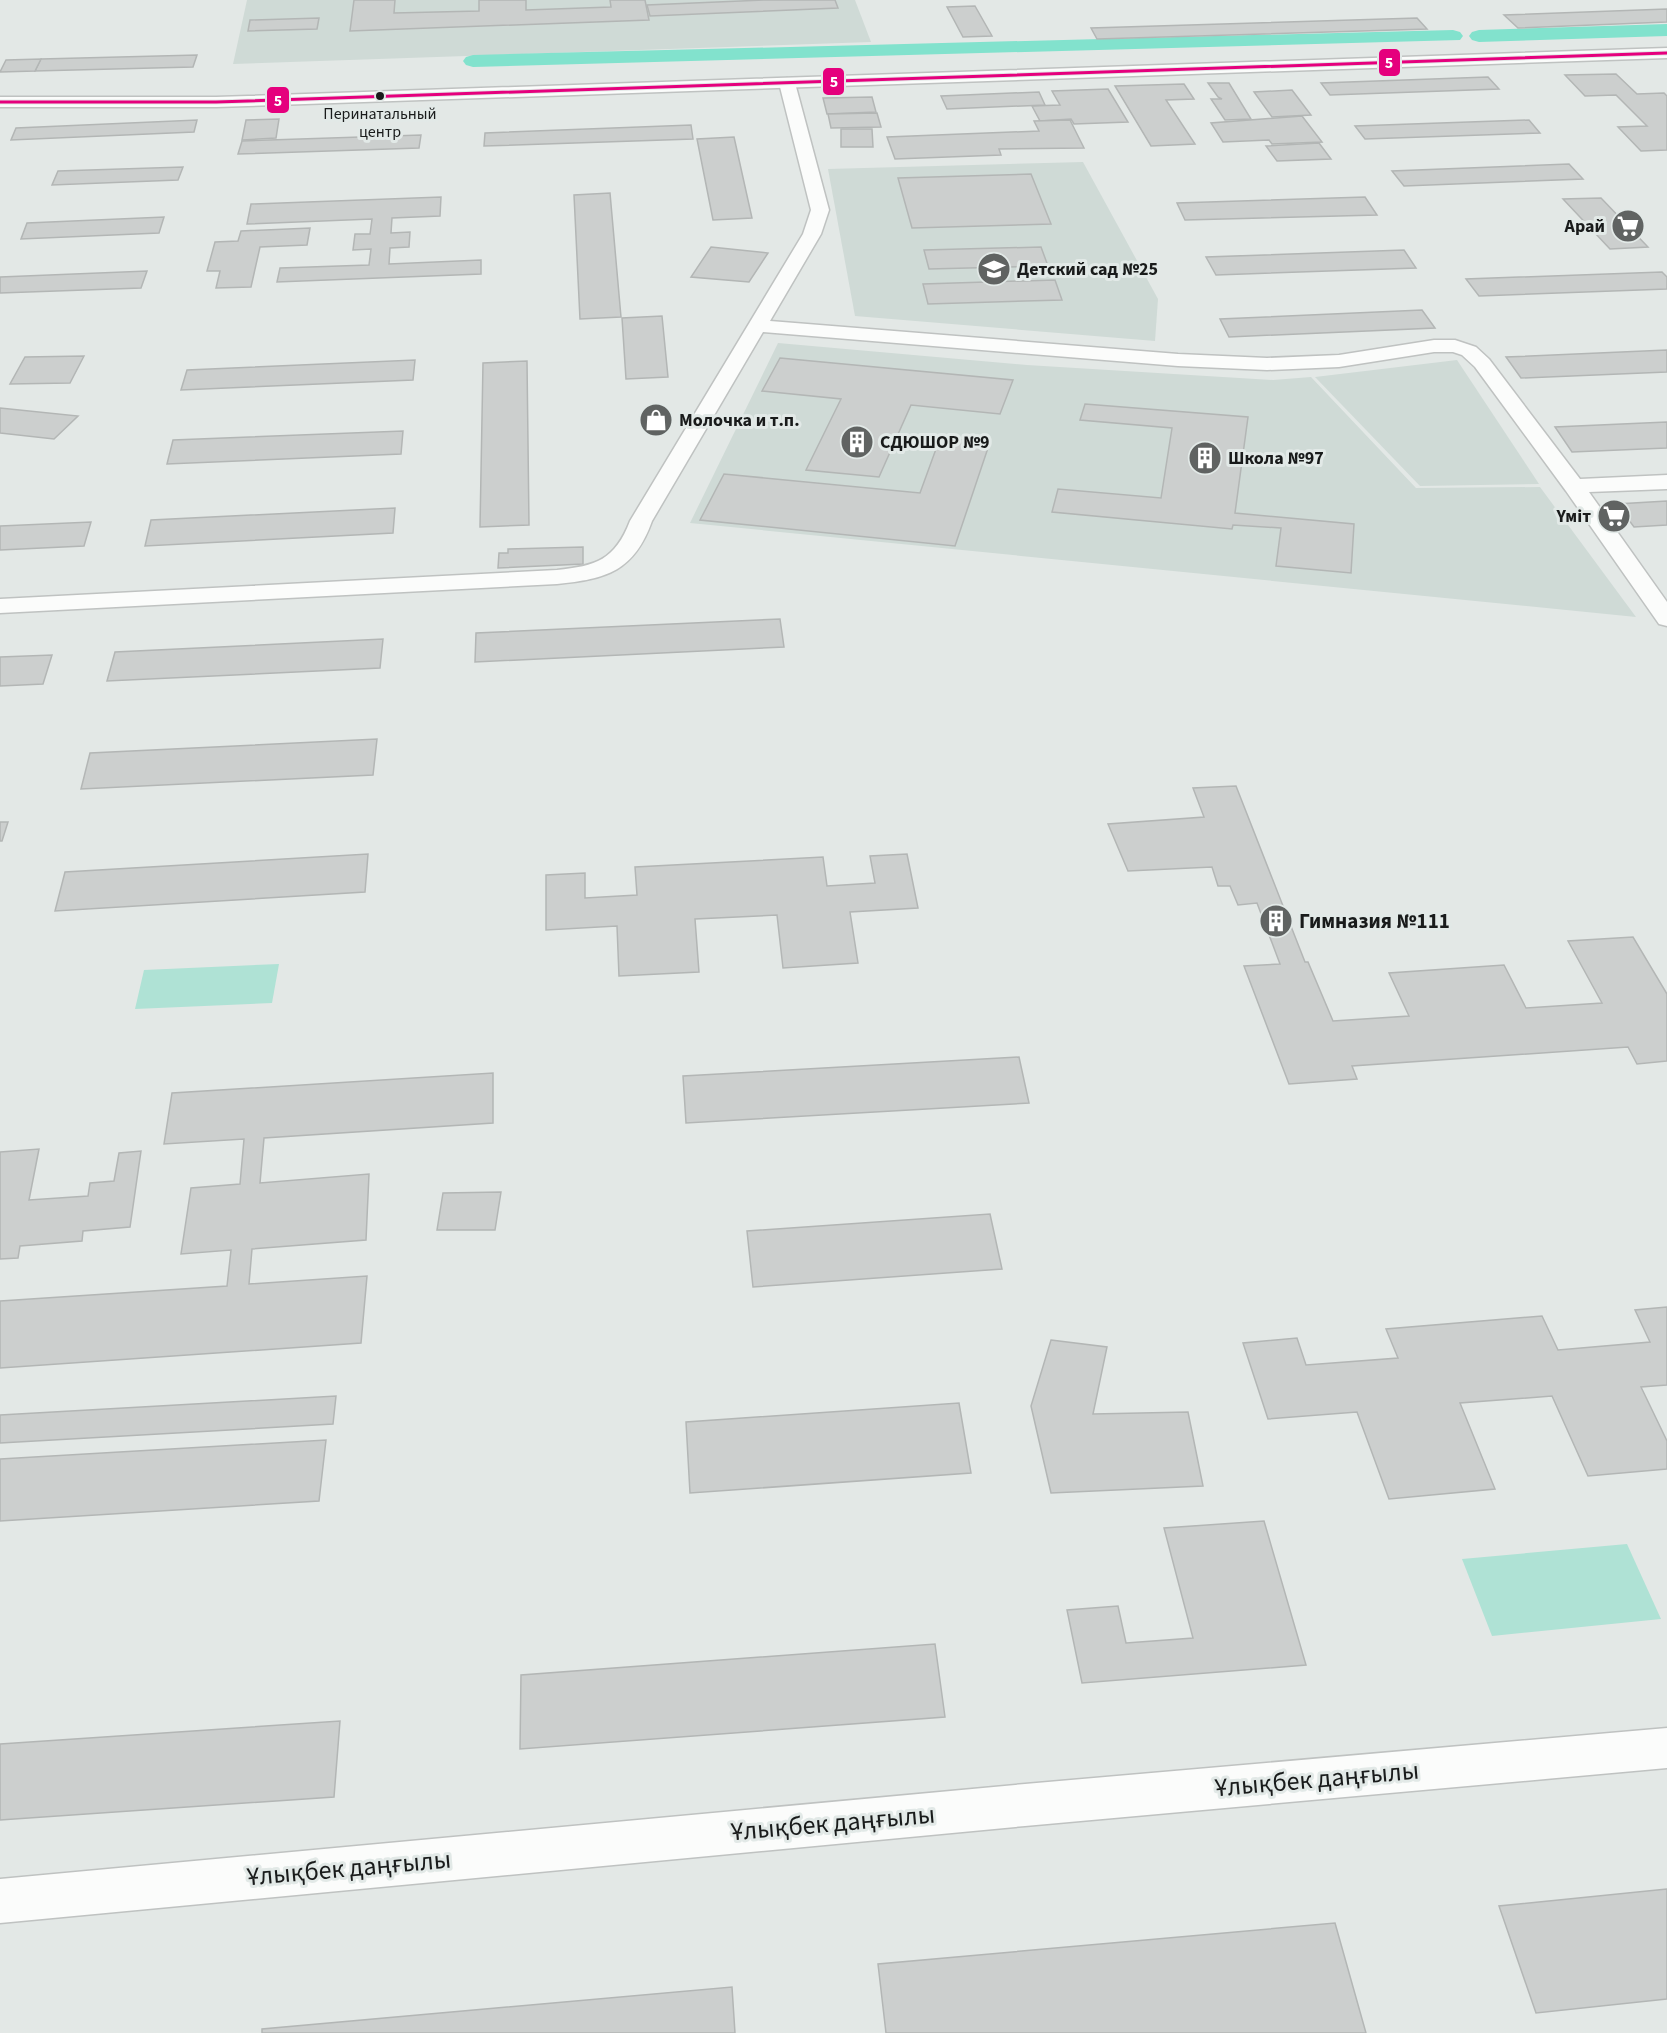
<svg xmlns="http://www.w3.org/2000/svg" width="1667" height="2033" viewBox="0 0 1667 2033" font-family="'Source Sans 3',sans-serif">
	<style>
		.built { fill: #cfdad6 }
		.green { fill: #afe2d5 }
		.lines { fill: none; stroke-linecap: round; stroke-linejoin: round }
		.canal { fill: #82e2cd; fill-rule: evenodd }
		.building { fill: #cccfce; stroke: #b3b6b5; stroke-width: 1.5 }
		.minor-casing { stroke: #bfc2c1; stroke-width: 3 }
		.tertiary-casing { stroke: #bfc2c1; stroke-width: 3 }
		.secondary-casing { stroke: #bfc2c1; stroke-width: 3 }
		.minor { fill: #fbfcfb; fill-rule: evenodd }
		.tertiary { fill: #fbfcfb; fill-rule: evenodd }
		.secondary { fill: #fbfcfb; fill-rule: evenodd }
		.bus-1-casing { stroke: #e2e9e7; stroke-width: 5 }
		.bus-1 { stroke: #e5007d; stroke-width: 3 }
		.bus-dot { fill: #191b1b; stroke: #e2e9e7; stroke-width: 2 }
		.labels { text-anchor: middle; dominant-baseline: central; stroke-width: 6; stroke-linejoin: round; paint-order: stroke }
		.far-bus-label { font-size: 16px; fill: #191b1b; stroke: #e2e9e7 }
		.far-poi-label { font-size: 18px; font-weight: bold; fill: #191b1b; stroke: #e2e9e7; text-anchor: start }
		.poi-label { font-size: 21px; font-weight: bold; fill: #191b1b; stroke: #e2e9e7; text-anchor: start }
		.near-street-label { font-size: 26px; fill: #191b1b; stroke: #e2e9e7 }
		.line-badge { stroke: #e2e9e7; stroke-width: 2 }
		.badge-label { font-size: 16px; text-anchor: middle; font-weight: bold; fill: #fff }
	</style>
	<rect width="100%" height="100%" fill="#e3e8e6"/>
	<!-- built -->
	<g class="built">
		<polygon points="247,0 855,0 871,42 233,64"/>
		<polygon points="1083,162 1158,299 1155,341 855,316 828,169"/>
		<polygon points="778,343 1027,365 1273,380 1311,377 1416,488 1540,487 1636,617 690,523"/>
		<polygon points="1457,360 1539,484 1420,486 1315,377"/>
	</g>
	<!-- green -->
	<g class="green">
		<polygon points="279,964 272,1003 135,1009 144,970"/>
		<polygon points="1627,1544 1661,1619 1492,1636 1462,1559"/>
	</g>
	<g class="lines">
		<!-- canal -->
		<g class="canal">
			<polygon points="1667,24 1667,36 1479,42 1472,40 1469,36 1472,32 1479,30"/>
			<polygon points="1453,30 1460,32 1463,36 1460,40 473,67 466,65 463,61 466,57 473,55"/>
		</g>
	</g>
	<!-- building -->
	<g class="building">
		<polygon points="354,0 395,0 394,13 479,11 479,0 526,0 526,10 611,7 610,0 645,0 649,20 350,31"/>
		<polygon points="764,0 835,0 838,8 650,16 647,5"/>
		<polygon points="975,6 992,36 963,37 947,7"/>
		<polygon points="1667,9 1667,22 1518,28 1504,15"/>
		<polygon points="319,18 317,29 248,31 250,20"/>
		<polygon points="1417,18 1427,29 1097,39 1091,28"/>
		<polygon points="197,55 193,67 35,71 41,59"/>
		<polygon points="41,59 35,71 0,72 6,60"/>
		<polygon points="1616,74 1637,94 1664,93 1667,96 1667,150 1641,151 1618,127 1647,126 1616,95 1585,96 1565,75"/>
		<polygon points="1488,77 1499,89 1330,95 1321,83"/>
		<polygon points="1208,83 1229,83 1251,119 1225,120 1211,99 1222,99 1218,97"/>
		<polygon points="1184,84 1194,99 1166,100 1195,144 1151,146 1115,86"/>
		<polygon points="1108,89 1128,122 1074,124 1071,119 1040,121 1032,106 1060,105 1052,91"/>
		<polygon points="1292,90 1311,115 1272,117 1254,92"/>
		<polygon points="1039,92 1045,105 947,109 941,96"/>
		<polygon points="872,97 876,112 827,114 823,98"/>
		<polygon points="877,113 881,127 831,128 828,114"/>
		<polygon points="1302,116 1322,142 1272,144 1269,140 1223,142 1211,123"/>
		<polygon points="279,119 276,138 242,140 246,120"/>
		<polygon points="197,120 194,132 11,140 16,128"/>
		<polygon points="1070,120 1084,148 999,149 1001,155 895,159 887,137 1039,131 1034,121"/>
		<polygon points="1529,120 1540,133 1365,139 1355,126"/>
		<polygon points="691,125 693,139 484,146 485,133"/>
		<polygon points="841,129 872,129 873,147 841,147"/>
		<polygon points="421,135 419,148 238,154 242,141"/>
		<polygon points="734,137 752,218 713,220 697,139"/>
		<polygon points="1319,143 1331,159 1277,161 1266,146"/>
		<polygon points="1569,164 1583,179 1404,186 1392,171"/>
		<polygon points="183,167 178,180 52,185 58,171"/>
		<polygon points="1031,174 1051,224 912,228 898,178"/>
		<polygon points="610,193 621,317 580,319 574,195"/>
		<polygon points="441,197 440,216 392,218 391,233 410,232 409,247 390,248 389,264 481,260 481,274 277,282 280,268 369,265 371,249 353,250 355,234 370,234 372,219 247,224 251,204"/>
		<polygon points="1365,197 1377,215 1185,220 1177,203"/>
		<polygon points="1601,198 1648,247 1610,249 1563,199"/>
		<polygon points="164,217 159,233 21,239 27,223"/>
		<polygon points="310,228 307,245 260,247 251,287 216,288 220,271 207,271 215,242 238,241 241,231"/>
		<polygon points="711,247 768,253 749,282 691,277"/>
		<polygon points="1041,247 1048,266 929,269 924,250"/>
		<polygon points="1404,250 1416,268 1216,275 1206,257"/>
		<polygon points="147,271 141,288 0,293 0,277"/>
		<polygon points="1662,272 1667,277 1667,289 1479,296 1466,279"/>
		<polygon points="1055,280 1062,300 928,304 923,284"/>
		<polygon points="1422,310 1435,328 1229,337 1220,319"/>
		<polygon points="662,316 668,377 626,379 622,318"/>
		<polygon points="1667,350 1667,372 1521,378 1506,357"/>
		<polygon points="84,356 70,383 10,384 25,357"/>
		<polygon points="780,358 1013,380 1000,414 911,405 879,477 806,470 841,399 762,391"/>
		<polygon points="415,360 413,380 181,390 187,370"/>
		<polygon points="527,361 529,525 480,527 483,363"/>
		<polygon points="1085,404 1248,417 1235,513 1354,524 1351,573 1276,566 1281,528 1233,525 1232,529 1052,512 1058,489 1161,498 1172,428 1080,420"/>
		<polygon points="0,408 78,416 54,439 0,433"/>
		<polygon points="1667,422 1667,448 1572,452 1555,427"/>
		<polygon points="403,431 401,454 167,464 173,440"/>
		<polygon points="940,438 990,442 955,546 700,520 724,474 920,493"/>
		<polygon points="1667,501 1667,525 1634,527 1617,504"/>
		<polygon points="395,508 393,533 145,546 151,520"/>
		<polygon points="91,522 84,546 0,550 0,526"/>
		<polygon points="583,547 583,564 498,568 499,553 508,553 508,549"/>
		<polygon points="780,619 784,647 475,662 476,633"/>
		<polygon points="383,639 380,668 107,681 115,652"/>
		<polygon points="52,655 43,684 0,686 0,657"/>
		<polygon points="377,739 373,775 81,789 90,753"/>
		<polygon points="1236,786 1305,962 1308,962 1333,1021 1409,1016 1389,973 1504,965 1526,1008 1602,1003 1568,941 1633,937 1667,994 1667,1061 1637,1064 1628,1047 1352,1066 1357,1079 1289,1084 1244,966 1280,964 1257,903 1238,905 1230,886 1218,886 1212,867 1128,871 1108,824 1204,817 1193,788"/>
		<polygon points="0,822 8,822 2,841 0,841"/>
		<polygon points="368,854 365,892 55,911 65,872"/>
		<polygon points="907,854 918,908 850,912 858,963 783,968 777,915 695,919 699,972 619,976 617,926 546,930 546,875 585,873 585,898 637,895 635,867 823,857 827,886 875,883 870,856"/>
		<polygon points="1019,1057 1029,1103 686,1123 683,1076"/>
		<polygon points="493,1073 493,1123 264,1138 260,1183 369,1174 366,1240 252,1249 249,1284 367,1276 361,1343 0,1368 0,1301 227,1286 231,1250 181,1254 191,1188 240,1184 244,1139 164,1144 172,1093"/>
		<polygon points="39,1149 29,1200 88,1196 90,1183 114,1181 119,1153 141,1151 130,1227 83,1231 82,1241 20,1246 18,1258 0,1259 0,1152"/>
		<polygon points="501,1192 495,1230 437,1230 443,1193"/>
		<polygon points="990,1214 1002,1269 753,1287 747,1231"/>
		<polygon points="1667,1307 1667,1385 1641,1387 1667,1441 1667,1469 1588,1476 1552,1396 1460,1403 1495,1489 1389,1499 1357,1412 1268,1419 1243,1343 1297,1338 1306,1365 1398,1358 1386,1329 1542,1316 1558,1350 1650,1342 1635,1310"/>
		<polygon points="1051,1340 1107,1347 1093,1414 1188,1412 1203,1486 1051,1493 1031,1406"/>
		<polygon points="336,1396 333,1424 0,1443 0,1415"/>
		<polygon points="959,1403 971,1473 690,1493 686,1422"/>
		<polygon points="326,1440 319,1501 0,1521 0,1459"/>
		<polygon points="1264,1521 1306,1665 1082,1683 1067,1610 1118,1606 1126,1643 1193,1638 1164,1528"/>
		<polygon points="935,1644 945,1717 520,1749 521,1675"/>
		<polygon points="340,1721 334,1797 0,1820 0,1744"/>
		<polygon points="1667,1889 1667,1999 1536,2013 1499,1906"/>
		<polygon points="1335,1923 1366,2033 886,2033 878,1964"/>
		<polygon points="732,1987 735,2033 262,2033 262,2029"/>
	</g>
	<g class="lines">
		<!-- minor casing -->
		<g class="minor-casing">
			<path id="minor" d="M 787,78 L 795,83 L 829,210 L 821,234 L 770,321 L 1178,354 L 1267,358 L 1339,355 L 1434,340 L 1455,340 L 1476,347 L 1489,359 L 1580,479 L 1667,475 L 1667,489 L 1589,492 L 1667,602 L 1667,626 L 1659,624 L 1566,491 L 1475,367 L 1462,355 L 1453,352 L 1434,352 L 1339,367 L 1267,370 L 1178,366 L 763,332 L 652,521 C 634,571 607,579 557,584 L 0,613 L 0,599 L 557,570 C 596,566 615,560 630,521 L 803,234 L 811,210 L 779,83 Z"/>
		</g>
		<!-- tertiary casing -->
		<g class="tertiary-casing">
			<polygon id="tertiary" points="1667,1728 1667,1768 1025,1826 0,1923 0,1879 1025,1784"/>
		</g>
		<!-- secondary casing -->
		<g class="secondary-casing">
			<polygon id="secondary" points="1667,48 1667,58 216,107 0,107 0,97 216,97"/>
		</g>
		<!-- minor -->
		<use href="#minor" class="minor"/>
		<!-- tertiary -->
		<use href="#tertiary" class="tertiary"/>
		<!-- secondary -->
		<use href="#secondary" class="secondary"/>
		<!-- bus-1 casing -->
		<g class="bus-1-casing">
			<polyline id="bus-1" points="0,102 216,102 1667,53"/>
		</g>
		<!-- bus-1 -->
		<use href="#bus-1" class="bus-1"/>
	</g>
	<!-- icons -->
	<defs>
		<g id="supermarket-disc" transform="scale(1.725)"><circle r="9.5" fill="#606362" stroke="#e2e9e7"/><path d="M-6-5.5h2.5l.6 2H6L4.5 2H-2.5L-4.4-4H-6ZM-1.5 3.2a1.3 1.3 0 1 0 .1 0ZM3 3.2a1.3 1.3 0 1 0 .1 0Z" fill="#fff"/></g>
		<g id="school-disc" transform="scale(1.725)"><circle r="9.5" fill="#606362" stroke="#e2e9e7"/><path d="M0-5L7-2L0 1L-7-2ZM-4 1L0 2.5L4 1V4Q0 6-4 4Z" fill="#fff"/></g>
		<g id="shop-disc" transform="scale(1.725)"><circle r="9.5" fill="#606362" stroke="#e2e9e7"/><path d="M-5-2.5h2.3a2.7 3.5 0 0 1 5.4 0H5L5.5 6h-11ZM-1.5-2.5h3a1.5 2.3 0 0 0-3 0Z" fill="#fff"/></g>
		<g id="building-disc" transform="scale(1.725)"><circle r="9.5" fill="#606362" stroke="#e2e9e7"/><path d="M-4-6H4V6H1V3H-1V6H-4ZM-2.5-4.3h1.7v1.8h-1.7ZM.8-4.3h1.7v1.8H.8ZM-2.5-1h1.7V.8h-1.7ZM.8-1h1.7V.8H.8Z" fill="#fff"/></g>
	</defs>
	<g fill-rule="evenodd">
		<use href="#supermarket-disc" x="1628" y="226"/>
		<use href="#school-disc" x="994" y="269"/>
		<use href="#shop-disc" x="656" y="420"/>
		<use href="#building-disc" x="857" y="442"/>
		<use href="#building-disc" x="1205" y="458"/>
		<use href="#supermarket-disc" x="1614" y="516"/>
		<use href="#building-disc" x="1276" y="921"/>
	</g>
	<!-- markers -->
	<circle class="bus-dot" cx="380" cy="96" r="5"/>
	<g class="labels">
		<!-- far-bus labels -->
		<g class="far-bus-label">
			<text x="380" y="114">Перинатальный<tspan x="380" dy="18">центр</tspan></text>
		</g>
		<!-- far-poi labels -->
		<g class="far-poi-label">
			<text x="1605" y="226" text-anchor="end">Арай</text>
			<text x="1017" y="269">Детский сад №25</text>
			<text x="679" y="420">Молочка и т.п.</text>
			<text x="880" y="442">СДЮШОР №9</text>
			<text x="1228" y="458">Школа №97</text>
			<text x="1591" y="516" text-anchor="end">Үміт</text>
		</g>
		<!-- poi labels -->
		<g class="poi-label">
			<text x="1299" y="921">Гимназия №111</text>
		</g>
		<!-- near-street labels -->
		<g class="near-street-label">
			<text transform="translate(1317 1779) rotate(-5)">Ұлықбек даңғылы</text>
			<text transform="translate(833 1823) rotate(-5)">Ұлықбек даңғылы</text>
			<text transform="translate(349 1868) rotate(-5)">Ұлықбек даңғылы</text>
		</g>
	</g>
	<g class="line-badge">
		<rect x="1378" y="48" width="23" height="29" rx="6" fill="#e5007d"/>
		<rect x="822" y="67" width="23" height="29" rx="6" fill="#e5007d"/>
		<rect x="266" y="86" width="24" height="28" rx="6" fill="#e5007d"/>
	</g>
	<g class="badge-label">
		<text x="1389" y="68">5</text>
		<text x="834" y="87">5</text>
		<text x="278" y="106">5</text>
	</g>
</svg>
